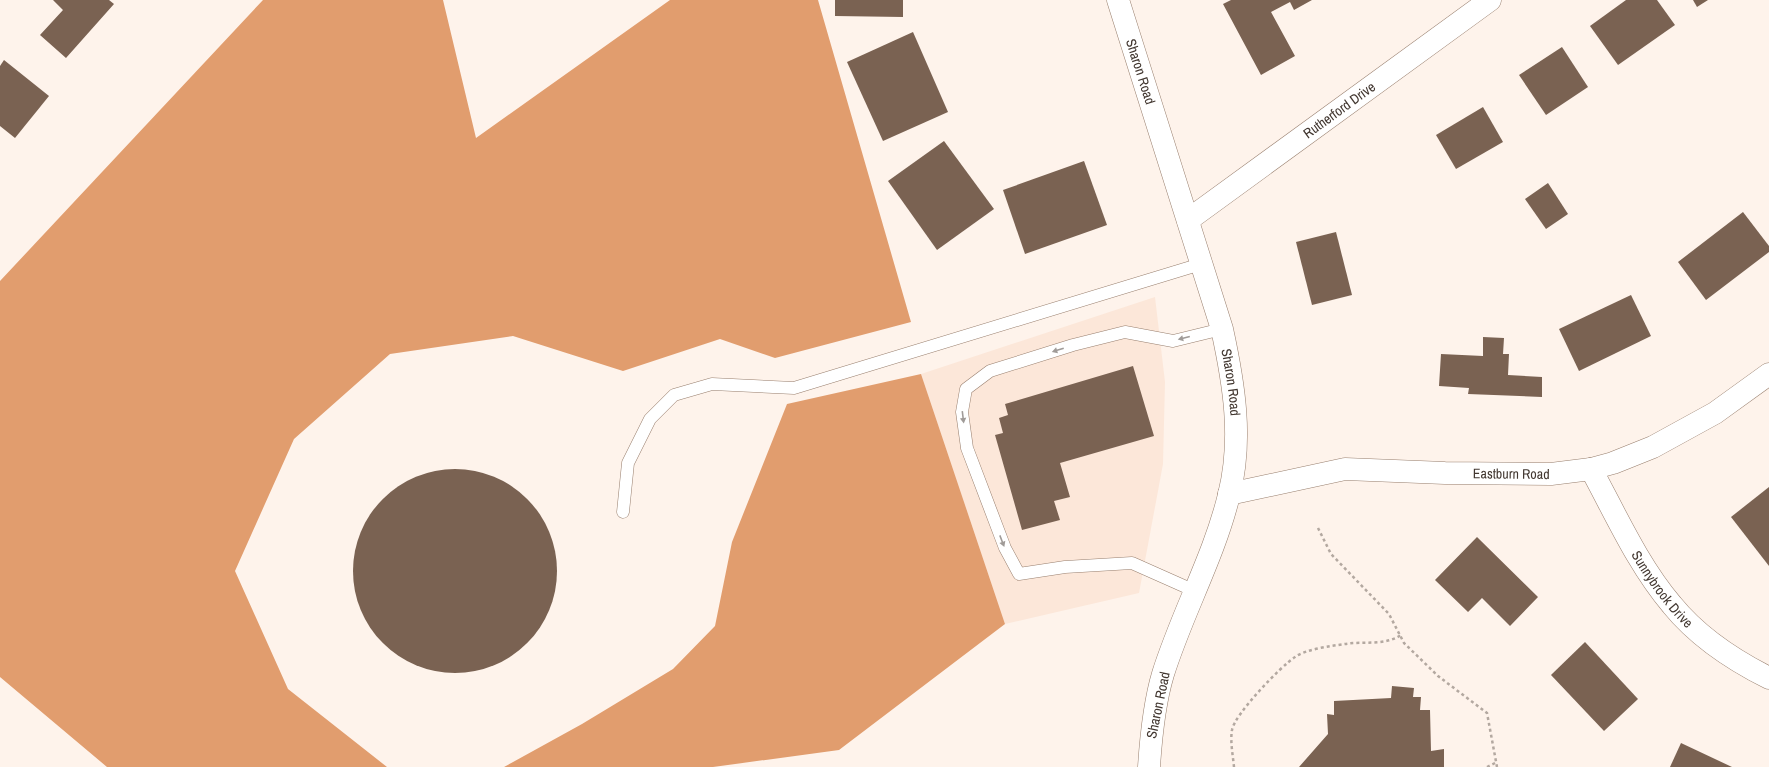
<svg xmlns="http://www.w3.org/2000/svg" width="1769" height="767" viewBox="0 0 1769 767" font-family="'Archivo Narrow',sans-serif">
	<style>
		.built { fill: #fce7d9 }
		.forest { fill: #e19d6e }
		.building { fill: #7a6252 }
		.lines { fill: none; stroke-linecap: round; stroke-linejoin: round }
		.service-casing { stroke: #987f6e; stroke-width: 13 }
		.minor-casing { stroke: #987f6e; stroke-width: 23 }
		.secondary-casing { stroke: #987f6e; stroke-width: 23 }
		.path { stroke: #b3a8a0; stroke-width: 2.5; stroke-dasharray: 3 3; stroke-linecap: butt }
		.service { stroke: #fff; stroke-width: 12 }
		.minor { stroke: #fff; stroke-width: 22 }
		.secondary { stroke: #fff; stroke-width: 22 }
		.oneway { fill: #a09b98 }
		.labels { text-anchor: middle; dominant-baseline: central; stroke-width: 4; stroke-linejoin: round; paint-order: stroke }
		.street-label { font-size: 14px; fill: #423730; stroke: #fff }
	</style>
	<rect width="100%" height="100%" fill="#fef3eb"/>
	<!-- built -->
	<polygon class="built" points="1155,297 1165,382 1163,464 1139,593 1005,624 921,374"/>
	<!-- forest -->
	<g class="forest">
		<polygon points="263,0 443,0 476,138 670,0 818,0 911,322 775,358 720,339 623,371 513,336 390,354 294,439 235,571 288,689 387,767 107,767 0,677 0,281"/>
		<polygon points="921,374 1005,624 839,750 713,767 504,767 582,724 673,669 715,626 732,542 787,404"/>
	</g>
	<!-- building -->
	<g class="building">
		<polygon points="53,0 109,0 114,4 66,58 40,35 63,10"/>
		<polygon points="835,0 903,0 903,17 835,16"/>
		<polygon points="1231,0 1312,0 1294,10 1290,2 1271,12 1295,56 1261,75 1223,4"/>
		<polygon points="1626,0 1657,0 1675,25 1618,65 1590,26"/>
		<polygon points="1693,0 1708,0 1697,7"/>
		<polygon points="913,32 948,112 883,141 847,62"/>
		<polygon points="1562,47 1588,87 1546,115 1519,75"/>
		<polygon points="4,60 49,96 15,138 0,126 0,66"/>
		<polygon points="1483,107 1503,142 1456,169 1436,135"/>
		<polygon points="944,141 994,209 937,250 888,181"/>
		<polygon points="1084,161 1107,225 1025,254 1003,190"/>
		<polygon points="1548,183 1568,214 1546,229 1525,199"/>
		<polygon points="1743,212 1769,246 1769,252 1706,300 1678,262"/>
		<polygon points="1336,232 1352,295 1312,305 1296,242"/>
		<polygon points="1631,295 1651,336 1579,371 1559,329"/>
		<polygon points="1483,337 1504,338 1503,354 1509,354 1508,375 1542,377 1542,397 1468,394 1469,388 1439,386 1441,354 1483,356"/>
		<polygon points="1133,366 1154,436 1060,463 1070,497 1054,501 1060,520 1022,530 995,435 1003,433 999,418 1008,415 1005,404"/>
		<circle cx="455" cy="571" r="102"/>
		<polygon points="1769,487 1769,566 1731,517"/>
		<polygon points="1477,537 1538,597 1510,626 1482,598 1468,612 1435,580"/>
		<polygon points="1585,642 1638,699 1604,731 1551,675"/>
		<polygon points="1392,686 1414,688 1413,697 1421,697 1420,710 1430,710 1431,751 1444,749 1444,767 1299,767 1328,734 1327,714 1334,715 1334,701 1391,698"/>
		<polygon points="1681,743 1732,767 1670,767"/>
	</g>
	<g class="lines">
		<!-- service casing -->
		<g class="service-casing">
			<g id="service">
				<polyline points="623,512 628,463 650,419 674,395 712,384 794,388 1201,264"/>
				<polyline points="1195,591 1132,563 1065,567 1019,574 1005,548 967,448 962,412 966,389 990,371 1073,345 1125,332 1173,341 1222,329"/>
			</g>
		</g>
		<!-- minor casing -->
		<g class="minor-casing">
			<g id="minor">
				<path id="s1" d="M 1188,220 L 1490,0"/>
				<path id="s2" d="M 1591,469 C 1616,515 1638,565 1672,605 C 1698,637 1733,660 1769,678"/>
				<path id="s3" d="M 1229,494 L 1345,469 L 1445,473 L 1551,474 L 1591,469 L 1613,463 L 1653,447 L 1715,413 L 1769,374"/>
			</g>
		</g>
		<!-- secondary casing -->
		<g class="secondary-casing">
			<g id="secondary">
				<path id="s4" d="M 1118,0 L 1222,329 C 1234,384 1243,439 1229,495 C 1214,557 1182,613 1163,674 C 1154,704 1151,736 1149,767"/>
			</g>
		</g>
		<!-- path -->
		<g class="path">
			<polyline points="1318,528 1331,554 1389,614 1404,643 1438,676 1487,713 1497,767"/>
			<path d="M 1234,767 C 1233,756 1230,741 1232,730 C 1234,715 1281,666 1295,657 C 1306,649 1331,646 1345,644 C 1363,641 1385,646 1401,635"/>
			<polyline points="1487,767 1495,763"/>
		</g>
		<!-- service -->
		<use href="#service" class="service"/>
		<!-- minor -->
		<use href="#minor" class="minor"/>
		<!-- secondary -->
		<use href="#secondary" class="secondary"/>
	</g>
	<!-- one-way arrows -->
	<defs><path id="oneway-solid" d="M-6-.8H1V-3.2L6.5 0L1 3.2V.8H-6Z"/></defs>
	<g class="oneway">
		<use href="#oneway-solid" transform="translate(1184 338) rotate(166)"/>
		<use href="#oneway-solid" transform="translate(1058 350) rotate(163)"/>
		<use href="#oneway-solid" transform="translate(963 417) rotate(83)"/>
		<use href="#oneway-solid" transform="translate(1002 541) rotate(69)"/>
	</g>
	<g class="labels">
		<!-- street labels -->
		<g class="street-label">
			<text stroke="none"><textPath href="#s4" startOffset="75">Sharon Road</textPath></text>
			<text stroke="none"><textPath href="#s1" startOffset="187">Rutherford Drive</textPath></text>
			<text stroke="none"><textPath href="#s4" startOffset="399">Sharon Road</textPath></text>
			<text stroke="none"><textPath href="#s3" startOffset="285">Eastburn Road</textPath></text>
			<text stroke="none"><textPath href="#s2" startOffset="140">Sunnybrook Drive</textPath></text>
			<text transform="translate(1158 705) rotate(-78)">Sharon Road</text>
		</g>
	</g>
</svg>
